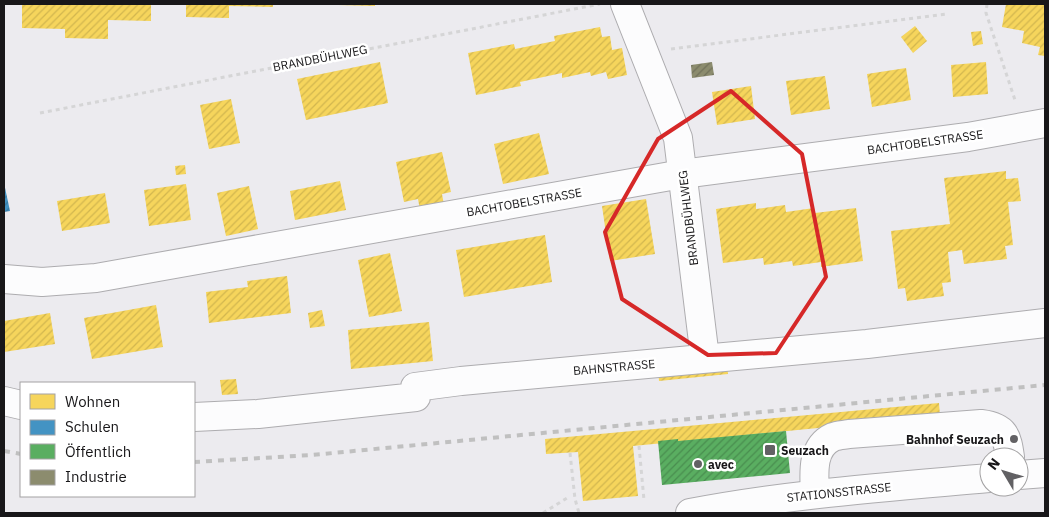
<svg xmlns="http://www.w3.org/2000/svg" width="1049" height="517" viewBox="0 0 1049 517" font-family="'IBM Plex Sans',sans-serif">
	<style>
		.homes { fill: url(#homes-hatch) }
		.schools { fill: url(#schools-hatch) }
		.public { fill: url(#public-hatch) }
		.industry { fill: url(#industry-hatch) }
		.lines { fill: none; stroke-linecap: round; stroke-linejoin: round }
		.minor-casing { stroke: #adacaf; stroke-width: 30 }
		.major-casing { stroke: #adacaf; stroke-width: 30 }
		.path { stroke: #d5d5d6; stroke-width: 3; stroke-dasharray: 4 4; stroke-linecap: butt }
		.minor { stroke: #fcfcfd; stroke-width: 28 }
		.major { stroke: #fcfcfd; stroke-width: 28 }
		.rail { stroke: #c0c0c0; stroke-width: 4; stroke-dasharray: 6 6; stroke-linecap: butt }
		.marked { fill: none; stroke: #d62828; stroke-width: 4; stroke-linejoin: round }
		.poi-dot { fill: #626164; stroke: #fff; stroke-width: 2 }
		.labels { text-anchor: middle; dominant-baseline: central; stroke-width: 5; stroke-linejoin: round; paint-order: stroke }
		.street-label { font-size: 12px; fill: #181719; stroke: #fff }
		.poi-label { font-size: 12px; font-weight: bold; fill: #181719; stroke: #fff; text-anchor: start }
	</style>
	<defs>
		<pattern id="homes-hatch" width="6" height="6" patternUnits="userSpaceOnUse" patternTransform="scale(1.25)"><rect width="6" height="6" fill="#f6d55c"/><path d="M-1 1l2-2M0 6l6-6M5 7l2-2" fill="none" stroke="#d2b64f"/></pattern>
		<pattern id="schools-hatch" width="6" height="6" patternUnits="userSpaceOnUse" patternTransform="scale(1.25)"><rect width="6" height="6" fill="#4393c3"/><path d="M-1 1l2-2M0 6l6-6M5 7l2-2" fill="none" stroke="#37779e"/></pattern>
		<pattern id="public-hatch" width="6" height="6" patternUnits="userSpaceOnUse" patternTransform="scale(1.25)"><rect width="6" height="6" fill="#5aae61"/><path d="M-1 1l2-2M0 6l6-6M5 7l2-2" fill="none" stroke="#498d4f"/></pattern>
		<pattern id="industry-hatch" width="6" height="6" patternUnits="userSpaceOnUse" patternTransform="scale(1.25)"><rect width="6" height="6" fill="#8c8c6e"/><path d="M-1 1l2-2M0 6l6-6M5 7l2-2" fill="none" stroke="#71715a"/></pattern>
	</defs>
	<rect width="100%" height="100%" fill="#ecebef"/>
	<!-- homes -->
	<g class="homes">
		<polygon points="22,4 151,4 151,21 108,20 108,39 65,38 65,29 22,28"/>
		<polygon points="186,4 273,4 273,7 229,6 229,18 186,17"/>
		<polygon points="338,4 375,4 375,6 338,5"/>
		<polygon points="1006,4 1045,4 1045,56 1038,55 1040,47 1022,43 1024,31 1002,27"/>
		<polygon points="915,26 927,41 913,53 901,37"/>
		<polygon points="600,27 602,37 610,36 612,50 622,48 627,75 608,79 606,72 591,76 590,72 562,78 562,73 520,82 521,86 476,95 468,53 514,44 515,49 555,41 554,36"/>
		<polygon points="981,31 983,44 973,46 971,32"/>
		<polygon points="380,62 388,103 306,120 297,79"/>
		<polygon points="986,62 988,94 953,97 951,65"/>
		<polygon points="906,68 911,100 872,107 867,74"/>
		<polygon points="825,76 830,109 791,115 786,81"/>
		<polygon points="751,86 755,119 717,125 712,92"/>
		<polygon points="231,99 240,143 209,149 200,105"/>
		<polygon points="539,133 549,174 503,184 494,144"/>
		<polygon points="442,152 451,192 442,194 444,205 420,210 418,199 404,202 396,162"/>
		<polygon points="185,165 186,174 176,175 175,166"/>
		<polygon points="1006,171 1006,179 1018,178 1021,201 1008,202 1013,245 1005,246 1007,259 964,264 962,250 948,252 951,282 942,283 944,296 907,301 905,288 898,289 891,231 950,224 944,178"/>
		<polygon points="340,181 346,210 295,220 290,191"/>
		<polygon points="186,184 191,220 149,226 144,190"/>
		<polygon points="249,186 258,229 226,236 217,193"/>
		<polygon points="105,193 110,223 62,231 57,201"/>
		<polygon points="646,199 655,254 610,261 602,206"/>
		<polygon points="756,203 756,209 785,205 786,212 814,208 815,213 856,208 863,261 821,267 821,262 793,266 792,261 764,265 763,258 723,263 716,209"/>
		<polygon points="545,235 552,282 464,297 456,250"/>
		<polygon points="390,253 402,311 369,317 358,260"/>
		<polygon points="287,276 291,313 209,323 206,292 248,287 247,281"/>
		<polygon points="156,305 163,347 92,359 84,318"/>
		<polygon points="322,310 325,326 310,328 308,313"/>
		<polygon points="50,313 55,344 4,352 4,321"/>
		<polygon points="429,322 433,361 351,369 348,330"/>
		<polygon points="727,363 728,374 659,381 658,370"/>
		<polygon points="236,379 238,394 222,395 220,380"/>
		<polygon points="939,403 940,416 633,446 638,496 583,501 578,452 546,454 545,439"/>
	</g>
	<!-- schools -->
	<polygon class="schools" points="4,183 10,211 4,212"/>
	<!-- public -->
	<polygon class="public" points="786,431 790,473 662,485 658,441 678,439 678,441"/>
	<!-- industry -->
	<polygon class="industry" points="712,62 714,75 692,78 691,65"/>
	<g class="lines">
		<!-- minor casing -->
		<g class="minor-casing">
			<g id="minor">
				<polyline points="625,4 678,138 705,358"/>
				<polyline points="4,279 42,282 96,278 682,174 968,137 1045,123"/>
				<polyline points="4,401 21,405"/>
				<polyline points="194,417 258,414 416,397 415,387 461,381 867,344 1045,323"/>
				<path d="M 815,494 C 814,474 811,447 833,437 C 838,435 844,435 849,434 L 981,424 C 1005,427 1007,436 1010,457"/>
			</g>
		</g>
		<!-- major casing -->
		<g class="major-casing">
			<g id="major">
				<polyline points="1019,475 1045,473"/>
				<path d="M 690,513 C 789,494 889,487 989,478"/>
			</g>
		</g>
		<!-- path -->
		<g class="path">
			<polyline points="987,4 986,13 1016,103"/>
			<polyline points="671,49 946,14"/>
			<polyline points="40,113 600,4"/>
			<polyline points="639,446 644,500"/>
			<polyline points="570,453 575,499 579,513"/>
			<polyline points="543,513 567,498"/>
		</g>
		<!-- minor -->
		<use href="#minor" class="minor"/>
		<!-- major -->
		<use href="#major" class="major"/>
		<!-- rail -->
		<g class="rail">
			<polyline points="4,451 21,454"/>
			<polyline points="194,462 312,455 1045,385"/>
		</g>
	</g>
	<!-- marked area -->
	<path class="marked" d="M 731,91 L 802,154 L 826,277 L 776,353 L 708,355 L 622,299 L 605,232 L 658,139 Z"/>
	<!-- markers -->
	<g class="poi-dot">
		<circle cx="1014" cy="439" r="5"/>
		<rect x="764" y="444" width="12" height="12" rx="2.5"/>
		<circle cx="698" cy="464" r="5"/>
	</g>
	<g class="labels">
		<!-- street labels -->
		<g class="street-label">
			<text transform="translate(320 58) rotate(-11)">BRANDBÜHLWEG</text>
			<text transform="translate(925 142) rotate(-8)">BACHTOBELSTRASSE</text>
			<text transform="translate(524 202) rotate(-10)">BACHTOBELSTRASSE</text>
			<text transform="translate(688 218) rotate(-97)">BRANDBÜHLWEG</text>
			<text transform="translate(614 367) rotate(-5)">BAHNSTRASSE</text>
			<text transform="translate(839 492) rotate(-6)">STATIONSSTRASSE</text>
		</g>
		<!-- poi labels -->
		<g class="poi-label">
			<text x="1004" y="439" text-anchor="end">Bahnhof Seuzach</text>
			<text x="781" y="450">Seuzach</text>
			<text x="708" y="464">avec</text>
		</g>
	</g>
	<!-- border -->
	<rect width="1049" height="517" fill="none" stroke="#181719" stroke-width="10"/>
	<!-- legend -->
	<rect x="20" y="382" width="175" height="115" fill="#ffffff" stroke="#a3a2a3"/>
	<rect x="30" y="394" width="25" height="15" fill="#f6d55c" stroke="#a3a2a3"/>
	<text x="65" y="407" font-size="15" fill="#181719">Wohnen</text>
	<rect x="30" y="420" width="25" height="15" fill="#4393c3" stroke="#a3a2a3"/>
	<text x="65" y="432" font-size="15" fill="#181719">Schulen</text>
	<rect x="30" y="444" width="25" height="15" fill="#5aae61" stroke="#a3a2a3"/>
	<text x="65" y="457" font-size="15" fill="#181719">Öffentlich</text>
	<rect x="30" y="470" width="25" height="15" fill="#8c8c6e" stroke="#a3a2a3"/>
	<text x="65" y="482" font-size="15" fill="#181719">Industrie</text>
	<!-- north arrow -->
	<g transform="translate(1004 472) rotate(308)"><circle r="24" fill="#ffffff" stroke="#a3a2a3"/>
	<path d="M0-4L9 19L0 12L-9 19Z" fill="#626164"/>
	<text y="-8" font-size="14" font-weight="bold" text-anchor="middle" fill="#181719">N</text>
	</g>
</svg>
